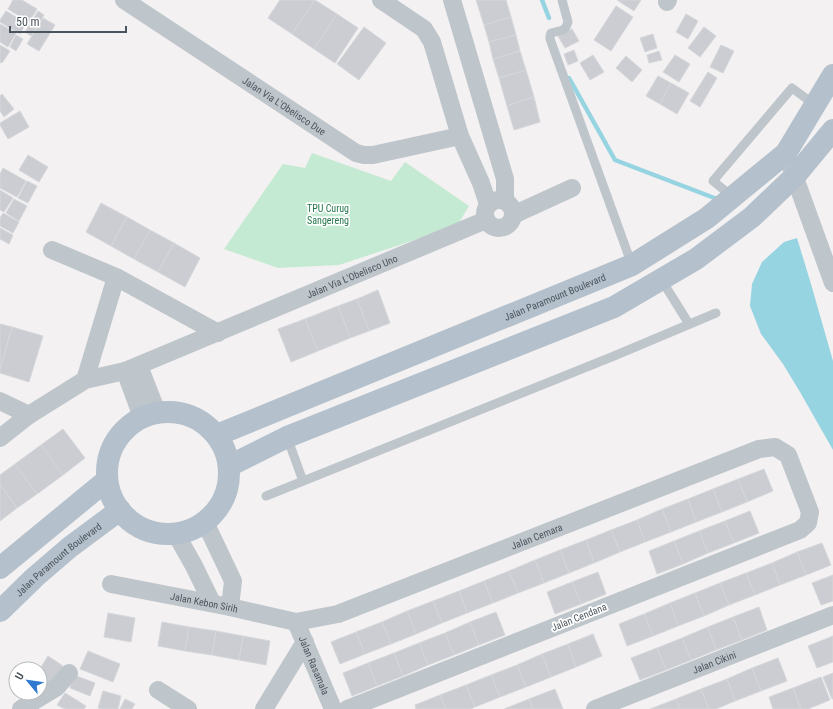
<svg xmlns="http://www.w3.org/2000/svg" width="833" height="709" viewBox="0 0 833 709" font-family="'Roboto Condensed',sans-serif">
	<style>
		.green { fill: #c5ead3 }
		.water { fill: #97d4e2 }
		.lines { fill: none; stroke-linecap: round; stroke-linejoin: round }
		.stream { stroke: #97d4e2; stroke-width: 4.5 }
		.building { fill: #cbcdd2; stroke: #d5d7db }
		.lane { stroke: #bec5cb; stroke-width: 9 }
		.street { stroke: #bec5cb; stroke-width: 18 }
		.primary { stroke: #b4c0cc; stroke-width: 22 }
		.labels { text-anchor: middle; dominant-baseline: central; stroke-width: 3.5; stroke-linejoin: round; paint-order: stroke }
		.street-label { font-size: 10px; fill: #4b545c; stroke: #fff }
		.park-label { font-size: 10px; fill: #23754a; stroke: #fff }
	</style>
	<rect width="100%" height="100%" fill="#f3f1f1"/>
	<!-- green -->
	<polygon class="green" points="312,153 391,181 405,162 469,206 457,226 339,265 278,268 224,249 283,164 305,168"/>
	<!-- water -->
	<polygon class="water" points="797,238 811,284 833,361 833,450 800,392 783,364 761,334 750,306 752,284 762,262 784,242"/>
	<g class="lines">
		<!-- stream -->
		<g class="stream">
			<polyline points="542,0 549,18"/>
			<polyline points="569,78 615,160 717,199"/>
		</g>
	</g>
	<!-- building -->
	<g class="building">
		<polygon points="13,0 22,0 37,9 29,22 8,9"/>
		<polygon points="280,0 315,0 292,34 268,18"/>
		<polygon points="315,0 337,14 314,49 292,34"/>
		<polygon points="476,0 506,0 511,17 484,25"/>
		<polygon points="617,0 641,0 634,11"/>
		<polygon points="616,6 633,17 611,51 594,40"/>
		<polygon points="6,11 26,23 20,34 0,22 0,20"/>
		<polygon points="38,11 44,15 31,36 25,32"/>
		<polygon points="337,14 358,28 335,63 314,49"/>
		<polygon points="686,14 698,21 688,39 676,32"/>
		<polygon points="511,17 516,35 489,42 484,25"/>
		<polygon points="43,18 55,25 39,51 27,44"/>
		<polygon points="0,24 16,33 8,47 0,42"/>
		<polygon points="364,27 386,43 359,80 337,64"/>
		<polygon points="704,27 716,36 700,57 688,48"/>
		<polygon points="572,29 579,41 565,48 558,36"/>
		<polygon points="653,34 657,48 645,52 640,38"/>
		<polygon points="16,35 23,39 16,51 10,47"/>
		<polygon points="516,35 520,51 493,59 489,42"/>
		<polygon points="0,45 10,51 2,63 0,62"/>
		<polygon points="721,45 734,51 723,73 710,67"/>
		<polygon points="574,50 578,61 568,65 564,54"/>
		<polygon points="520,51 526,70 499,78 493,59"/>
		<polygon points="659,51 662,60 649,63 647,55"/>
		<polygon points="593,55 604,72 590,80 580,63"/>
		<polygon points="675,55 690,64 679,82 663,72"/>
		<polygon points="626,56 642,70 632,82 616,68"/>
		<polygon points="526,70 534,97 507,106 499,78"/>
		<polygon points="708,72 717,78 700,107 690,101"/>
		<polygon points="658,76 671,83 660,104 646,96"/>
		<polygon points="671,83 689,93 677,114 660,104"/>
		<polygon points="2,94 14,109 4,117 0,111 0,96"/>
		<polygon points="534,97 540,122 514,130 507,106"/>
		<polygon points="20,111 29,127 8,139 0,125 0,123"/>
		<polygon points="28,155 48,167 39,182 19,170"/>
		<polygon points="3,168 26,181 17,197 0,188 0,174"/>
		<polygon points="27,181 37,186 28,203 18,198"/>
		<polygon points="0,190 13,198 4,212 0,210"/>
		<polygon points="14,199 27,206 19,221 6,213"/>
		<polygon points="101,203 127,217 111,246 86,232"/>
		<polygon points="3,213 19,222 13,233 0,226 0,218"/>
		<polygon points="127,217 150,230 134,259 111,246"/>
		<polygon points="0,228 13,235 9,244 0,239"/>
		<polygon points="150,230 174,243 158,272 134,259"/>
		<polygon points="174,243 200,258 185,287 158,272"/>
		<polygon points="378,290 390,323 369,331 357,299"/>
		<polygon points="357,299 369,331 350,338 338,306"/>
		<polygon points="338,306 350,338 318,351 305,319"/>
		<polygon points="305,319 318,351 291,362 278,329"/>
		<polygon points="0,324 12,327 0,370"/>
		<polygon points="12,327 43,336 29,382 0,373 0,370"/>
		<polygon points="63,429 85,458 63,475 41,445"/>
		<polygon points="41,445 63,475 37,494 15,464"/>
		<polygon points="15,464 37,494 17,508 0,484 0,475"/>
		<polygon points="764,469 773,491 747,502 738,479"/>
		<polygon points="738,479 747,502 722,512 713,489"/>
		<polygon points="0,484 17,508 0,521"/>
		<polygon points="713,489 722,512 696,522 688,499"/>
		<polygon points="688,499 696,522 671,532 662,509"/>
		<polygon points="662,509 671,532 645,542 637,520"/>
		<polygon points="750,511 759,533 734,543 725,521"/>
		<polygon points="637,520 645,542 620,552 611,530"/>
		<polygon points="725,521 734,543 708,553 699,531"/>
		<polygon points="611,530 620,552 594,563 586,540"/>
		<polygon points="699,531 708,553 683,564 674,541"/>
		<polygon points="586,540 594,563 569,573 560,550"/>
		<polygon points="674,541 683,564 657,574 649,551"/>
		<polygon points="822,543 831,565 806,575 797,552"/>
		<polygon points="560,550 569,573 544,583 535,560"/>
		<polygon points="797,552 806,575 780,585 772,563"/>
		<polygon points="535,560 544,583 518,593 509,571"/>
		<polygon points="772,563 780,585 755,595 746,573"/>
		<polygon points="509,571 518,593 493,603 484,581"/>
		<polygon points="598,572 606,594 581,604 572,582"/>
		<polygon points="746,573 755,595 729,605 720,583"/>
		<polygon points="833,575 833,601 821,605 812,583"/>
		<polygon points="484,581 493,603 467,613 459,591"/>
		<polygon points="572,582 581,604 555,614 547,592"/>
		<polygon points="720,583 729,605 704,616 695,593"/>
		<polygon points="459,591 467,613 442,623 433,601"/>
		<polygon points="695,593 704,616 678,626 670,603"/>
		<polygon points="433,601 442,623 416,634 407,611"/>
		<polygon points="670,603 678,626 653,636 644,614"/>
		<polygon points="759,607 767,630 742,640 733,617"/>
		<polygon points="407,611 416,634 391,644 382,622"/>
		<polygon points="496,612 505,635 479,645 470,622"/>
		<polygon points="108,613 135,618 131,642 104,637"/>
		<polygon points="644,614 653,636 627,646 619,624"/>
		<polygon points="733,617 742,640 716,650 708,627"/>
		<polygon points="162,622 189,627 185,651 158,646"/>
		<polygon points="382,622 391,644 365,654 356,632"/>
		<polygon points="470,622 479,645 454,655 445,633"/>
		<polygon points="189,627 216,631 212,655 185,651"/>
		<polygon points="708,627 716,650 691,660 682,638"/>
		<polygon points="216,631 243,636 239,660 212,655"/>
		<polygon points="356,632 365,654 340,664 331,642"/>
		<polygon points="445,633 454,655 428,665 419,643"/>
		<polygon points="593,634 602,656 576,667 568,644"/>
		<polygon points="243,636 270,641 266,665 239,660"/>
		<polygon points="833,636 833,662 817,668 808,646"/>
		<polygon points="682,638 691,660 666,670 657,648"/>
		<polygon points="419,643 428,665 403,676 394,653"/>
		<polygon points="568,644 576,667 551,677 542,654"/>
		<polygon points="657,648 666,670 640,680 631,658"/>
		<polygon points="88,651 120,664 113,682 80,669"/>
		<polygon points="394,653 403,676 377,686 368,663"/>
		<polygon points="542,654 551,677 526,687 517,665"/>
		<polygon points="48,656 63,666 45,694 40,690 40,669"/>
		<polygon points="778,658 787,681 761,691 752,668"/>
		<polygon points="368,663 377,686 352,696 343,673"/>
		<polygon points="517,665 526,687 500,697 491,675"/>
		<polygon points="752,668 761,691 735,701 727,679"/>
		<polygon points="833,673 833,699 832,699 823,677"/>
		<polygon points="74,675 95,683 90,696 70,688"/>
		<polygon points="491,675 500,697 475,707 466,685"/>
		<polygon points="821,677 830,700 808,709 801,709 793,688"/>
		<polygon points="727,679 735,701 716,709 709,709 701,689"/>
		<polygon points="466,685 475,707 470,709 446,709 440,695"/>
		<polygon points="793,688 801,709 773,709 769,697"/>
		<polygon points="555,689 563,709 533,709 529,699"/>
		<polygon points="701,689 709,709 680,709 676,699"/>
		<polygon points="103,691 121,696 118,709 102,709 98,708"/>
		<polygon points="65,693 86,706 84,709 65,709 57,705"/>
		<polygon points="440,695 446,709 416,709 415,705"/>
		<polygon points="125,699 135,704 132,709 120,709"/>
		<polygon points="529,699 533,709 504,709"/>
		<polygon points="676,699 680,709 650,709"/>
	</g>
	<g class="lines">
		<!-- lane -->
		<g class="lane">
			<polyline points="562,0 568,22 566,27 563,30 551,33 550,36 550,39 632,265"/>
			<polyline points="733,197 713,181 792,88 815,105"/>
			<polyline points="661,279 689,324"/>
			<polyline points="287,437 303,481"/>
			<polyline points="266,496 614,356 716,313"/>
		</g>
		<!-- street -->
		<g class="street">
			<path id="s1" d="M 124,0 L 356,153 L 364,155 L 373,155 L 460,136"/>
			<polyline points="381,0 424,29 432,42 460,136 481,183 488,204"/>
			<polyline points="452,0 505,179 505,201"/>
			<polyline points="667,2 668,0"/>
			<polyline points="786,153 833,283"/>
			<circle cx="499" cy="214" r="14"/>
			<polyline points="513,215 572,188"/>
			<polyline points="52,250 116,277 218,333"/>
			<polyline points="139,366 157,412"/>
			<polyline points="125,371 142,417"/>
			<polyline points="85,380 116,277"/>
			<polyline points="0,401 29,415"/>
			<path id="s2" d="M 0,438 L 29,415 L 85,380 L 125,371 L 486,220"/>
			<polyline points="205,522 233,581 230,607"/>
			<polyline points="176,534 194,566 212,603"/>
			<path id="s3" d="M 111,584 L 230,607 L 296,622 L 338,614 L 759,449 L 775,447 L 788,455 L 810,512 L 808,523 L 800,530 L 347,709"/>
			<path id="s4" d="M 296,622 L 333,709"/>
			<polyline points="158,690 188,709"/>
			<polyline points="21,709 57,687 69,673"/>
			<polyline points="264,709 305,642"/>
			<path id="s5" d="M 595,709 L 833,615"/>
		</g>
		<!-- primary -->
		<g class="primary">
			<circle cx="168" cy="473" r="61"/>
			<path id="s6" d="M 217,435 L 632,265 L 707,218 L 786,153 L 833,75"/>
			<polyline points="229,466 287,437 614,307 696,259 752,217 795,176 833,130"/>
			<polyline points="0,568 107,480"/>
			<path id="s7" d="M 0,611 L 35,577 L 70,547 L 120,510"/>
		</g>
	</g>
	<g class="labels">
		<!-- street labels -->
		<g class="street-label">
			<text stroke="none"><textPath href="#s1" startOffset="192">Jalan Via L'Obelisco Due</textPath></text>
			<text stroke="none"><textPath href="#s2" startOffset="390">Jalan Via L'Obelisco Uno</textPath></text>
			<text stroke="none"><textPath href="#s6" startOffset="365">Jalan Paramount Boulevard</textPath></text>
			<text stroke="none"><textPath href="#s3" startOffset="445">Jalan Cemara</textPath></text>
			<text stroke="none"><textPath href="#s7" startOffset="78">Jalan Paramount Boulevard</textPath></text>
			<text stroke="none"><textPath href="#s3" startOffset="95">Jalan Kebon Sirih</textPath></text>
			<text transform="translate(579 617) rotate(-22)">Jalan Cendana</text>
			<text stroke="none"><textPath href="#s5" startOffset="128">Jalan Cikini</textPath></text>
			<text stroke="none"><textPath href="#s4" startOffset="47">Jalan Rasamala</textPath></text>
		</g>
		<!-- park labels -->
		<g class="park-label">
			<text x="328" y="208">TPU Curug<tspan x="328" dy="12">Sangereng</tspan></text>
		</g>
	</g>
	<!-- north arrow -->
	<g transform="translate(28 681) rotate(299)"><circle r="19" fill="#ffffff" stroke="#b7bbbe"/>
	<path d="M0-3L7 15L0 10L-7 15Z" fill="#2f79ce"/>
	<text y="-6" font-size="11" font-weight="bold" text-anchor="middle" fill="#4b545c">U</text>
	</g>
	<!-- scale -->
	<path d="M10 26v6h116v-6" fill="none" stroke="#4b545c" stroke-width="2"/>
	<text x="16" y="26" font-size="12" fill="#4b545c" stroke="#ffffff" stroke-width="3" paint-order="stroke">50 m</text>
</svg>
